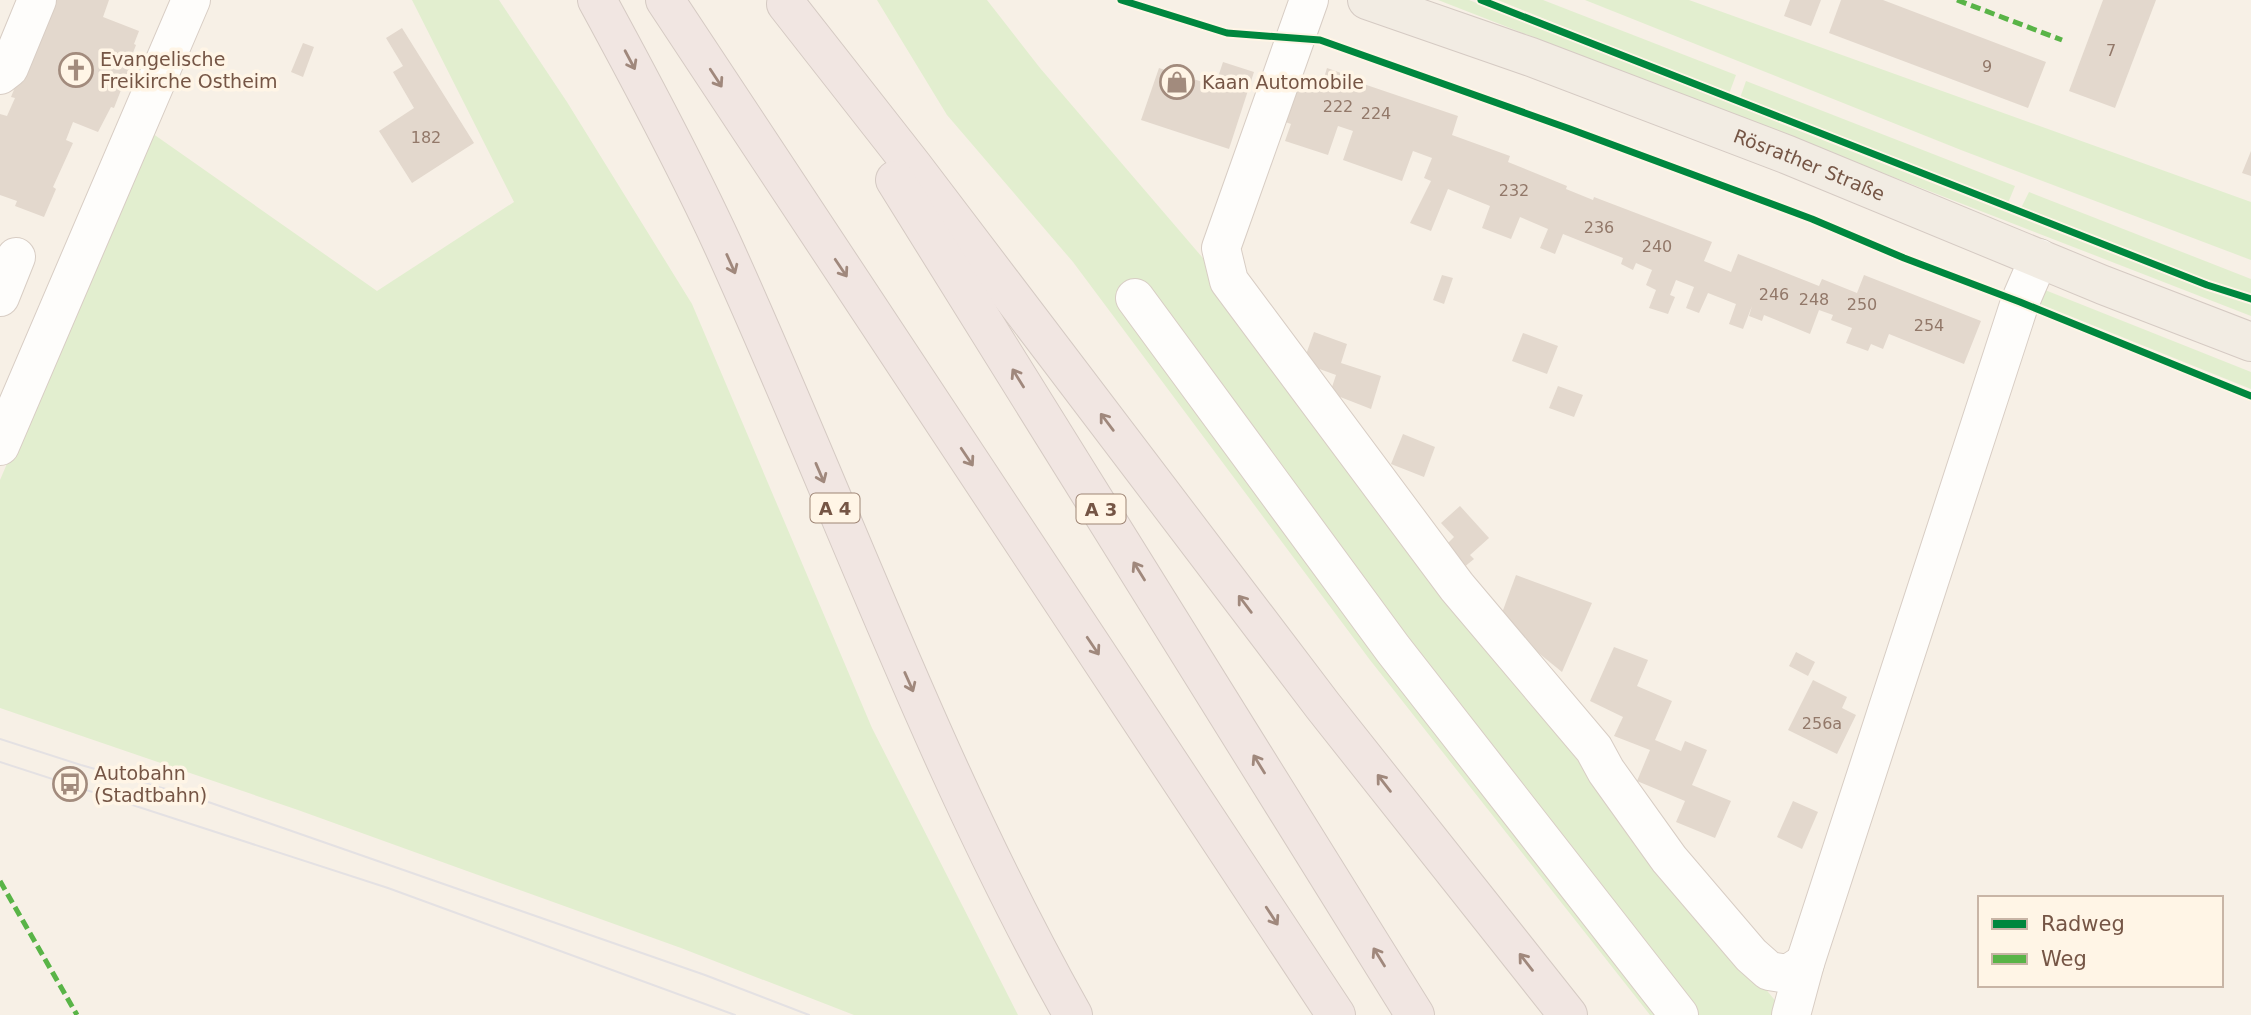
<svg xmlns="http://www.w3.org/2000/svg" width="2251" height="1015" viewBox="0 0 2251 1015" font-family="'DejaVu Sans',sans-serif">
	<style>
		.green { fill: #e2eecf }
		.building { fill: #e3d8cd }
		.lines { fill: none; stroke-linecap: round; stroke-linejoin: round }
		.minor-casing { stroke: #d8cdc4; stroke-width: 40 }
		.major-casing { stroke: #d5cac3; stroke-width: 40 }
		.highway-casing { stroke: #d5cac3; stroke-width: 40 }
		.minor { stroke: #fefdfb; stroke-width: 38 }
		.major { stroke: #f2ece3; stroke-width: 38 }
		.highway { stroke: #f1e6e2; stroke-width: 38 }
		.tram { stroke: #e4e1e3; stroke-width: 2 }
		.quiet { stroke: #59b447; stroke-width: 5; stroke-dasharray: 10 5; stroke-linecap: butt }
		.cycleway-casing { stroke: #fff5e6; stroke-width: 11 }
		.cycleway { stroke: #00873e; stroke-width: 7 }
		.oneway { stroke: #a0887c }
		.labels { text-anchor: middle; dominant-baseline: central; stroke-width: 7; stroke-linejoin: round; paint-order: stroke }
		.number-label { font-size: 16px; fill: #927869 }
		.shield { fill: #fff5e6; stroke: #9e8575; stroke-width: 2 }
		.shield-label { font-size: 18px; font-weight: bold; fill: #755545 }
		.poi-label { font-size: 19px; fill: #755545; stroke: #fff5e6; text-anchor: start }
		.street-label { font-size: 19px; fill: #755545; stroke: #fff5e6 }
	</style>
	<rect width="100%" height="100%" fill="#f7f0e6"/>
	<!-- green -->
	<g class="green">
		<polygon points="412,0 499,0 567,102 692,304 872,728 1018,1015 854,1015 681,948 298,810 0,708 0,480 149,131 377,291 514,202"/>
		<polygon points="877,0 987,0 1040,68 1208,264 1441,594 1787,1015 1650,1015 1370,660 1073,262 947,115"/>
		<polygon points="1438,0 1469,0 2206,290 2251,303 2251,316"/>
		<polygon points="1498,0 1543,0 1736,75 1729,94"/>
		<polygon points="1585,0 1689,0 2251,202 2251,260 1961,150"/>
		<polygon points="1746,81 2015,186 2008,203 1740,98"/>
		<polygon points="2029,192 2251,279 2251,298 2021,208"/>
		<polygon points="2045,290 2251,372 2251,389 2040,304"/>
	</g>
	<!-- building -->
	<g class="building">
		<polygon points="50,0 109,0 103,17 139,31 134,44 136,45 131,58 134,58 124,82 126,83 125,86 123,85 114,108 111,107 98,132 73,122 66,140 73,143 53,187 56,189 44,217 15,206 17,201 0,195 0,114 7,116 15,98 11,97"/>
		<polygon points="1790,0 1821,0 1811,26 1784,16"/>
		<polygon points="1841,0 1883,0 2046,62 2028,108 1829,33"/>
		<polygon points="2103,0 2156,0 2115,108 2069,91"/>
		<polygon points="402,28 474,143 412,183 379,131 414,108 393,72 403,66 386,38"/>
		<polygon points="303,43 314,47 303,77 291,72"/>
		<polygon points="1223,62 1254,72 1229,149 1141,120 1159,68 1215,86"/>
		<polygon points="1327,68 1341,73 1340,76 1458,116 1452,135 1510,156 1508,162 1567,186 1566,189 1593,200 1594,197 1712,242 1704,261 1731,272 1738,254 1819,286 1822,279 1857,293 1864,275 1981,321 1964,364 1889,334 1883,349 1871,344 1868,351 1846,343 1852,328 1831,320 1833,315 1819,310 1810,334 1764,315 1762,321 1749,316 1752,306 1743,329 1729,324 1736,304 1708,293 1699,313 1686,308 1694,287 1676,280 1670,295 1675,297 1668,314 1649,308 1656,290 1646,285 1652,270 1636,263 1633,270 1621,264 1623,258 1563,234 1555,254 1540,248 1548,229 1520,217 1511,239 1482,228 1490,206 1448,189 1431,231 1410,223 1431,181 1424,178 1432,158 1413,151 1402,181 1343,160 1353,131 1338,126 1328,155 1285,141 1291,124 1277,119 1289,81 1320,91"/>
		<polygon points="2251,151 2251,176 2242,173"/>
		<polygon points="1442,275 1453,278 1444,304 1433,300"/>
		<polygon points="1314,332 1347,344 1341,363 1381,376 1371,409 1330,393 1336,375 1303,363"/>
		<polygon points="1523,333 1558,346 1547,374 1512,361"/>
		<polygon points="1558,386 1583,395 1574,417 1549,408"/>
		<polygon points="1403,434 1435,447 1424,477 1391,464"/>
		<polygon points="1460,506 1489,538 1470,555 1474,559 1463,568 1444,547 1454,537 1441,523"/>
		<polygon points="1516,575 1592,603 1562,672 1499,621"/>
		<polygon points="1614,647 1648,660 1637,686 1672,701 1655,740 1681,751 1685,741 1707,750 1692,785 1731,801 1715,838 1676,822 1685,801 1637,781 1650,750 1614,736 1623,717 1590,701"/>
		<polygon points="1796,652 1815,662 1808,676 1789,666"/>
		<polygon points="1813,680 1847,697 1842,708 1856,715 1837,754 1788,730"/>
		<polygon points="1793,801 1818,812 1802,849 1777,837"/>
	</g>
	<g class="lines">
		<!-- minor casing -->
		<g class="minor-casing">
			<g id="minor">
				<polyline points="1309,0 1221,248 1229,281 1457,587 1594,749 1606,771 1669,859 1751,955 1769,971 1788,974 1805,963"/>
				<polyline points="0,75 9,68 37,0"/>
				<polyline points="0,297 16,257"/>
				<polyline points="1135,298 1393,649 1679,1015"/>
				<polyline points="0,446 191,0"/>
				<polyline points="1791,1015 1805,963 2020,302 2039,258"/>
			</g>
		</g>
		<!-- major casing -->
		<g class="major-casing">
			<g id="major">
				<path id="s1" d="M 1367,0 L 1531,57 L 1788,155 L 2103,285 L 2251,342"/>
			</g>
		</g>
		<!-- highway casing -->
		<g class="highway-casing">
			<g id="highway">
				<path d="M 597,0 C 640,79 683,159 721,241 C 839,499 933,767 1073,1015"/>
				<polyline points="665,0 1336,1015"/>
				<polyline points="786,4 913,166 1323,706 1568,1015"/>
				<polyline points="895,180 1415,1015"/>
			</g>
		</g>
		<!-- minor -->
		<use href="#minor" class="minor"/>
		<!-- major -->
		<use href="#major" class="major"/>
		<!-- highway -->
		<use href="#highway" class="highway"/>
		<!-- tram -->
		<g class="tram">
			<polyline points="0,739 81,765 194,797 705,975 809,1015"/>
			<polyline points="0,762 388,888 735,1015"/>
		</g>
		<!-- quiet -->
		<g class="quiet">
			<polyline points="1957,0 2062,40"/>
			<polyline points="0,881 77,1015"/>
		</g>
		<!-- cycleway casing -->
		<g class="cycleway-casing">
			<g id="cycleway">
				<polyline points="1121,0 1227,33 1320,40 1570,129 1812,219 1904,258 2020,302 2251,396"/>
				<polyline points="1481,0 2207,285 2251,299"/>
			</g>
		</g>
		<!-- cycleway -->
		<use href="#cycleway" class="cycleway"/>
	</g>
	<!-- one-way arrows -->
	<defs><path id="oneway-shaft" d="M-6 0H5M1.5-3L5.5 0L1.5 3" fill="none" stroke-width="1.6" stroke-linecap="round" stroke-linejoin="round" transform="scale(1.75)"/></defs>
	<g class="oneway">
		<use href="#oneway-shaft" transform="translate(630 60) rotate(62)"/>
		<use href="#oneway-shaft" transform="translate(716 78) rotate(57)"/>
		<use href="#oneway-shaft" transform="translate(731 264) rotate(66)"/>
		<use href="#oneway-shaft" transform="translate(841 268) rotate(56)"/>
		<use href="#oneway-shaft" transform="translate(1018 378) rotate(-122)"/>
		<use href="#oneway-shaft" transform="translate(1107 422) rotate(-127)"/>
		<use href="#oneway-shaft" transform="translate(967 457) rotate(56)"/>
		<use href="#oneway-shaft" transform="translate(820 473) rotate(67)"/>
		<use href="#oneway-shaft" transform="translate(1139 571) rotate(-122)"/>
		<use href="#oneway-shaft" transform="translate(1245 604) rotate(-127)"/>
		<use href="#oneway-shaft" transform="translate(1093 646) rotate(56)"/>
		<use href="#oneway-shaft" transform="translate(909 682) rotate(66)"/>
		<use href="#oneway-shaft" transform="translate(1259 764) rotate(-122)"/>
		<use href="#oneway-shaft" transform="translate(1384 783) rotate(-128)"/>
		<use href="#oneway-shaft" transform="translate(1272 916) rotate(57)"/>
		<use href="#oneway-shaft" transform="translate(1379 957) rotate(-122)"/>
		<use href="#oneway-shaft" transform="translate(1526 962) rotate(-128)"/>
	</g>
	<!-- icons -->
	<defs>
		<g id="church-ring" transform="scale(1.75)"><circle r="9.5" fill="#fff5e6" stroke="#a28b7d" stroke-width="1.5"/><path d="M-1.2-6h2.4v3.5h3.3v2.4h-3.3V6h-2.4V-.1h-3.3v-2.4h3.3Z" fill="#a28b7d"/></g>
		<g id="shop-ring" transform="scale(1.75)"><circle r="9.5" fill="#fff5e6" stroke="#a28b7d" stroke-width="1.5"/><path d="M-5-2.5h2.3a2.7 3.5 0 0 1 5.4 0H5L5.5 6h-11ZM-1.5-2.5h3a1.5 2.3 0 0 0-3 0Z" fill="#a28b7d"/></g>
		<g id="bus-ring" transform="scale(1.75)"><circle r="9.5" fill="#fff5e6" stroke="#a28b7d" stroke-width="1.5"/><path d="M-5-6H5V4H4V6H2V4H-2V6H-4V4H-5ZM-3.5-4V0h7V-4ZM-3.5 1.2v1.5H-2V1.2ZM2 1.2v1.5H3.5V1.2Z" fill="#a28b7d"/></g>
	</defs>
	<g fill-rule="evenodd">
		<use href="#church-ring" x="76" y="70"/>
		<use href="#shop-ring" x="1177" y="82"/>
		<use href="#bus-ring" x="70" y="784"/>
	</g>
	<g class="labels">
		<!-- number labels -->
		<g class="number-label">
			<text x="2111" y="50">7</text>
			<text x="1987" y="66">9</text>
			<text x="1338" y="106">222</text>
			<text x="1376" y="113">224</text>
			<text x="426" y="137">182</text>
			<text x="1514" y="190">232</text>
			<text x="1599" y="227">236</text>
			<text x="1657" y="246">240</text>
			<text x="1774" y="294">246</text>
			<text x="1814" y="299">248</text>
			<text x="1862" y="304">250</text>
			<text x="1929" y="325">254</text>
			<text x="1822" y="723">256a</text>
		</g>
		<!-- shield labels -->
		<g class="shield">
			<rect x="810.5" y="493.5" width="49" height="29" rx="5"/>
			<rect x="1076.5" y="494.5" width="49" height="29" rx="5"/>
		</g>
		<g class="shield-label">
			<text x="835" y="508">A 4</text>
			<text x="1101" y="509">A 3</text>
		</g>
		<!-- poi labels -->
		<g class="poi-label">
			<text x="100" y="59">Evangelische<tspan x="100" dy="22">Freikirche Ostheim</tspan></text>
			<text x="1202" y="82">Kaan Automobile</text>
			<text x="94" y="773">Autobahn<tspan x="94" dy="22">(Stadtbahn)</tspan></text>
		</g>
		<!-- street labels -->
		<g class="street-label">
			<text stroke="none"><textPath href="#s1" startOffset="472">Rösrather Straße</textPath></text>
		</g>
	</g>
	<!-- legend -->
	<rect x="1978" y="896" width="245" height="91" fill="#fff5e6" stroke="#c8b5a6" stroke-width="2"/>
	<rect x="1992" y="919" width="35" height="10" fill="#00873e" stroke="#c8b5a6" stroke-width="2"/>
	<text x="2041" y="931" font-size="21" fill="#755545">Radweg</text>
	<rect x="1992" y="954" width="35" height="10" fill="#59b447" stroke="#c8b5a6" stroke-width="2"/>
	<text x="2041" y="966" font-size="21" fill="#755545">Weg</text>
</svg>
